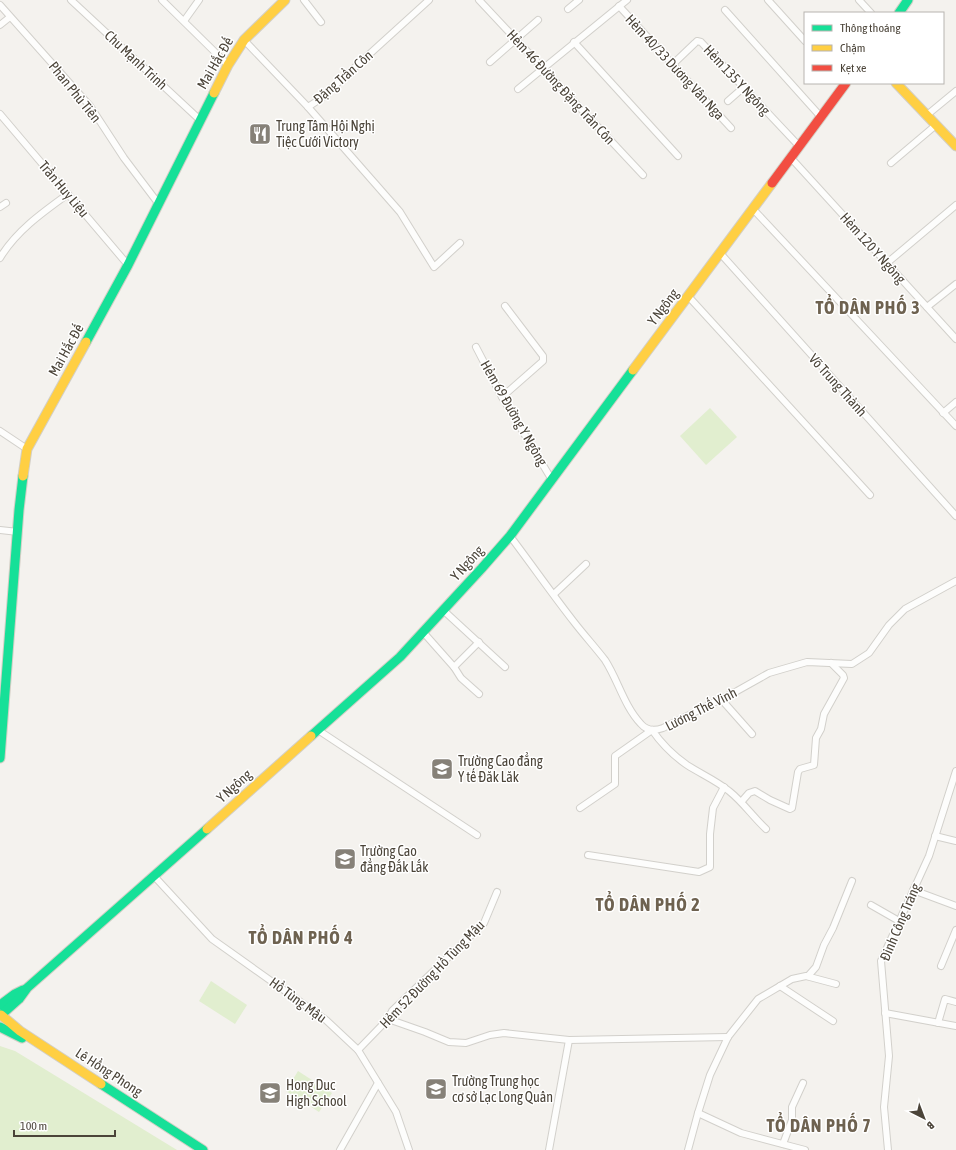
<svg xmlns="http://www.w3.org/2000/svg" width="956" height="1150" viewBox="0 0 956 1150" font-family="'Asap Condensed',sans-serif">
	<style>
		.green { fill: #e1eecf }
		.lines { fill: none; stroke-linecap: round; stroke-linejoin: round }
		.street-casing { stroke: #d2d0cb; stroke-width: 8 }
		.fast-casing { stroke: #d3cfc5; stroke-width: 11 }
		.slow-casing { stroke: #d3cfc5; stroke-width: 11 }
		.jam-casing { stroke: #d3cfc5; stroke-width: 11 }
		.street { stroke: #fdfdfc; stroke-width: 6 }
		.fast { stroke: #16e098; stroke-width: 9 }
		.slow { stroke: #ffcf43; stroke-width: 9 }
		.jam { stroke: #f24e42; stroke-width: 9 }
		.labels { text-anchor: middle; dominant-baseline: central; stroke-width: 3; stroke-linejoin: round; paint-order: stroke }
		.street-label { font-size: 14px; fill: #4b4439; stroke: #fff }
		.poi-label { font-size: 14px; fill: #4b4439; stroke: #fff; text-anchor: start }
		.district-label { font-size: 18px; font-weight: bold; letter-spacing: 1px; fill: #6e6250; stroke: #fff }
	</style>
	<rect width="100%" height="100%" fill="#f4f2ee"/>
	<!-- green -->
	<g class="green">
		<polygon points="710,408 737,437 706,465 680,436"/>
		<polygon points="211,981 247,1005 235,1024 199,1001"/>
		<polygon points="0,1046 15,1051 177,1150 0,1150"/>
		<polygon points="298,1071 332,1093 319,1112 286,1091"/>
	</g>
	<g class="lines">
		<!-- street casing -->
		<g class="street-casing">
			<g id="street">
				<polyline points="71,0 200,120"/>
				<polyline points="162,0 228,65"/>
				<polyline points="304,0 321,22"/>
				<polyline points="479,0 643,175"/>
				<polyline points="768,0 805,41"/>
				<polyline points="859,0 871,13"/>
				<polyline points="0,5 90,106 124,158 158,203"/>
				<polyline points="619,6 731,128"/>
				<polyline points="568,9 579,0"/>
				<polyline points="725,10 821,117"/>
				<polyline points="184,21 199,0"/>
				<polyline points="0,25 10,17"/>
				<polyline points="244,40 308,107 320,99 429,0"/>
				<polyline points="574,42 678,156"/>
				<polyline points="490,62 538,20"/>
				<polyline points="672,65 695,43 697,41 701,42 799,146"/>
				<polyline points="518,89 627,0"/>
				<polyline points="728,101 744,87"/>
				<polyline points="308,107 400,212 434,267 460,243"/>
				<polyline points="0,114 128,265"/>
				<polyline points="927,115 956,91"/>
				<polyline points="791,158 956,339"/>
				<polyline points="891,163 936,125"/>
				<polyline points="0,207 6,203"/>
				<polyline points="753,209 956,426"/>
				<polyline points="720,253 956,516"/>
				<path d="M 0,258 C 16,231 43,212 68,194"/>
				<polyline points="887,263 956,205"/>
				<polyline points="688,296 870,495"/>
				<polyline points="927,307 956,284"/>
				<polyline points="476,347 502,397 552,480"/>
				<polyline points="502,397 543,361 543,356 505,306"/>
				<polyline points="943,413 956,402"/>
				<polyline points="0,431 27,449"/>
				<polyline points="0,530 18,532"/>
				<path d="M 510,536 C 532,565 552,594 574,622 C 584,635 595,647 605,660 C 618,680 624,706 641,724 C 647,731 655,731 663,728 L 737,691 L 769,673 L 807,662 L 852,664 L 869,653 L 889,625 L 905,609 L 956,581"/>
				<polyline points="554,594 586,564"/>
				<polyline points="443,610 505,667"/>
				<polyline points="423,632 454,667 479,642"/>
				<polyline points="454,667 461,678 479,694"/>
				<polyline points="721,699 752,734"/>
				<polyline points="318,730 477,835"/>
				<polyline points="742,801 749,793 755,791 770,800 790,809 792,808 798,772 800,769 814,765 816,738 821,729 824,714 844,678 843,675 831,663"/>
				<path d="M 580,808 L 615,784 L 615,756 L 652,730 C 661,743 674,756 687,765 C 701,774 717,781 729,791 C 743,802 753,817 766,829"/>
				<polyline points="935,836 956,841"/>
				<polyline points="588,855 699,872 710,867 710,834 713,808 724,787"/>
				<polyline points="154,876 212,939 326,1020 358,1050 396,1112 409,1150"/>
				<polyline points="913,890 956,906"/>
				<polyline points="871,905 899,921"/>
				<polyline points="941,966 956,930"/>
				<polyline points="808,976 816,967 824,945 833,928 852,881"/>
				<polyline points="780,986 833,1021"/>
				<polyline points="885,1013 956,1026"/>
				<polyline points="388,1019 425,1032 449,1042 466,1043 490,1035 504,1033 569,1040 728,1037"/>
				<polyline points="938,1023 945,999 956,1002"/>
				<polyline points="358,1050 388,1019 392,1011 484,923 497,892"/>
				<polyline points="698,1113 741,1133 805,1150"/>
				<polyline points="783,1144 792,1120 792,1107 803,1083"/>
				<polyline points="340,1150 378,1083"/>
				<polyline points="549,1150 569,1040"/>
				<polyline points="688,1150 698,1113 710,1075 728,1037 758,999 792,979 806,976 836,984"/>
				<polyline points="888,1150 884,1107 889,1056 881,961 929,856 956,771"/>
			</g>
		</g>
		<!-- fast casing -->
		<g class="fast-casing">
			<g id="fast">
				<polyline points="899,13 908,0"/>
				<polyline points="86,342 128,265 214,93"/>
				<polyline points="311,736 400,657 482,568 510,536 633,370"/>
				<polyline points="0,758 19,510 23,476"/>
				<polyline points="0,1005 15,994 23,990"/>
				<polyline points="1,1015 19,999 27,988 207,829"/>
				<polyline points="0,1027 22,1038"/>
				<polyline points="101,1084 203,1150"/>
			</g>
		</g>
		<!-- slow casing -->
		<g class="slow-casing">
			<g id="slow">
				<polyline points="896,83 956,146"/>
				<polyline points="214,93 228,65 244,40 285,0"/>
				<polyline points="633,370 772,183"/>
				<polyline points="23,476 27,449 86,342"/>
				<polyline points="207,829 311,736"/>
				<polyline points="1,1015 20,1031 101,1084"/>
			</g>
		</g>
		<!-- jam casing -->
		<g class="jam-casing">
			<polyline id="jam" points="772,183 846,83"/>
		</g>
		<!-- street -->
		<use href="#street" class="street"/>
		<!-- fast -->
		<use href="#fast" class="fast"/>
		<!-- slow -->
		<use href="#slow" class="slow"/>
		<!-- jam -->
		<use href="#jam" class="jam"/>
	</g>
	<!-- icons -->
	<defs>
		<g id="restaurant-square" transform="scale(1.15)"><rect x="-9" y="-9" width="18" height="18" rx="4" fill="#868178" stroke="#fff"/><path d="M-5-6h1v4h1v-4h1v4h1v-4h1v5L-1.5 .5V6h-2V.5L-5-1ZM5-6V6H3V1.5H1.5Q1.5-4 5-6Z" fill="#fff"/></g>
		<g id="university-square" transform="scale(1.15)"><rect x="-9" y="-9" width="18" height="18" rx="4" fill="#868178" stroke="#fff"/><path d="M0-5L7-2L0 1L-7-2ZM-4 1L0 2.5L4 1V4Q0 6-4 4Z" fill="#fff"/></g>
		<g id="school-square" transform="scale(1.15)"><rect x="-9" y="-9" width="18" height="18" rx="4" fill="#868178" stroke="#fff"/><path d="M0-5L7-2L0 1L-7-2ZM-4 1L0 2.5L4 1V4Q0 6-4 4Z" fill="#fff"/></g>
	</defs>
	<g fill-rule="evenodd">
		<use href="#restaurant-square" x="260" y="134"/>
		<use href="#university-square" x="442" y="769"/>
		<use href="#university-square" x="345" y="859"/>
		<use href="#school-square" x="436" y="1089"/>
		<use href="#school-square" x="270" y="1093"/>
	</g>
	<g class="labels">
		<!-- street labels -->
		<g class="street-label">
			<text transform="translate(136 60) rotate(43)">Chu Mạnh Trinh</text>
			<text transform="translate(215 63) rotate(-60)">Mai Hắc Đế</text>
			<text transform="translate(675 67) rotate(47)">Hẻm 40/33 Dương Vân Nga</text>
			<text transform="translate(343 77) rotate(-41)">Đặng Trần Côn</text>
			<text transform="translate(737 80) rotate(47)">Hẻm 135 Y Ngông</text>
			<text transform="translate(561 87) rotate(47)">Hẻm 46 Đường Đặng Trần Côn</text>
			<text transform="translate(75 92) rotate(51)">Phan Phù Tiên</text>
			<text transform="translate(64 189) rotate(50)">Trần Huy Liệu</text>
			<text transform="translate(873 248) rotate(48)">Hẻm 120 Y Ngông</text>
			<text transform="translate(663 307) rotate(-53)">Y Ngông</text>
			<text transform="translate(66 350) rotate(-61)">Mai Hắc Đế</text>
			<text transform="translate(838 385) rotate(48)">Võ Trung Thành</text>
			<text transform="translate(514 413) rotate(60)">Hẻm 69 Đường Y Ngông</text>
			<text transform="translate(467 563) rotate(-48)">Y Ngông</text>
			<text transform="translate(701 709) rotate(-27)">Lương Thế Vinh</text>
			<text transform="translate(234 786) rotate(-42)">Y Ngông</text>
			<text transform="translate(900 922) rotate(-67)">Đinh Công Tráng</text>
			<text transform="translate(432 974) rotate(-46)">Hẻm 52 Đường Hồ Tùng Mậu</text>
			<text transform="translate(298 1000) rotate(36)">Hồ Tùng Mậu</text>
			<text transform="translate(109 1072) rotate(33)">Lê Hồng Phong</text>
		</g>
		<!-- poi labels -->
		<g class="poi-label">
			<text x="276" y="126">Trung Tâm Hội Nghị<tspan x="276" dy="16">Tiệc Cưới Victory</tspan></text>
			<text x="458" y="761">Trường Cao đẳng<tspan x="458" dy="16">Y tế Đăk Lăk</tspan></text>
			<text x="360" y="851">Trường Cao<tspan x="360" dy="16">đẳng Đắk Lắk</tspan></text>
			<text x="452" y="1081">Trường Trung học<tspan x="452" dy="16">cơ sở Lạc Long Quân</tspan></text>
			<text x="286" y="1085">Hong Duc<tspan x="286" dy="16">High School</tspan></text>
		</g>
		<!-- district labels -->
		<g class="district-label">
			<text x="868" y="307">TỔ DÂN PHỐ 3</text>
			<text x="648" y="904">TỔ DÂN PHỐ 2</text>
			<text x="301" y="937">TỔ DÂN PHỐ 4</text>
			<text x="819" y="1125">TỔ DÂN PHỐ 7</text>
		</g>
	</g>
	<!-- legend -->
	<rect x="804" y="12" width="140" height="72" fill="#ffffff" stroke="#b7b4b0"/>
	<rect x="812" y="25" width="20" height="6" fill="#16e098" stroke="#b7b4b0"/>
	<text x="840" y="32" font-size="12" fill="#4b4439">Thông thoáng</text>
	<rect x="812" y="45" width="20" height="6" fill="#ffcf43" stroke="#b7b4b0"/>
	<text x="840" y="52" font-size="12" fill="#4b4439">Chậm</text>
	<rect x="812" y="65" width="20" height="6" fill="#f24e42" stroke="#b7b4b0"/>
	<text x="840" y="72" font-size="12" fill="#4b4439">Kẹt xe</text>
	<!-- north arrow -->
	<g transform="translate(924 1118) rotate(138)" stroke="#ffffff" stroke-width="3" paint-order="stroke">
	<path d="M0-3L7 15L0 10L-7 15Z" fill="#4b4439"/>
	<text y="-6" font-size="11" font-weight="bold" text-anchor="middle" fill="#4b4439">B</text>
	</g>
	<!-- scale -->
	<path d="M14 1130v6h101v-6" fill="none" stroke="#4b4439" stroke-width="2"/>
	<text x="20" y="1130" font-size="12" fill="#4b4439" stroke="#ffffff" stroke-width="3" paint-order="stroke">100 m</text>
</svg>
